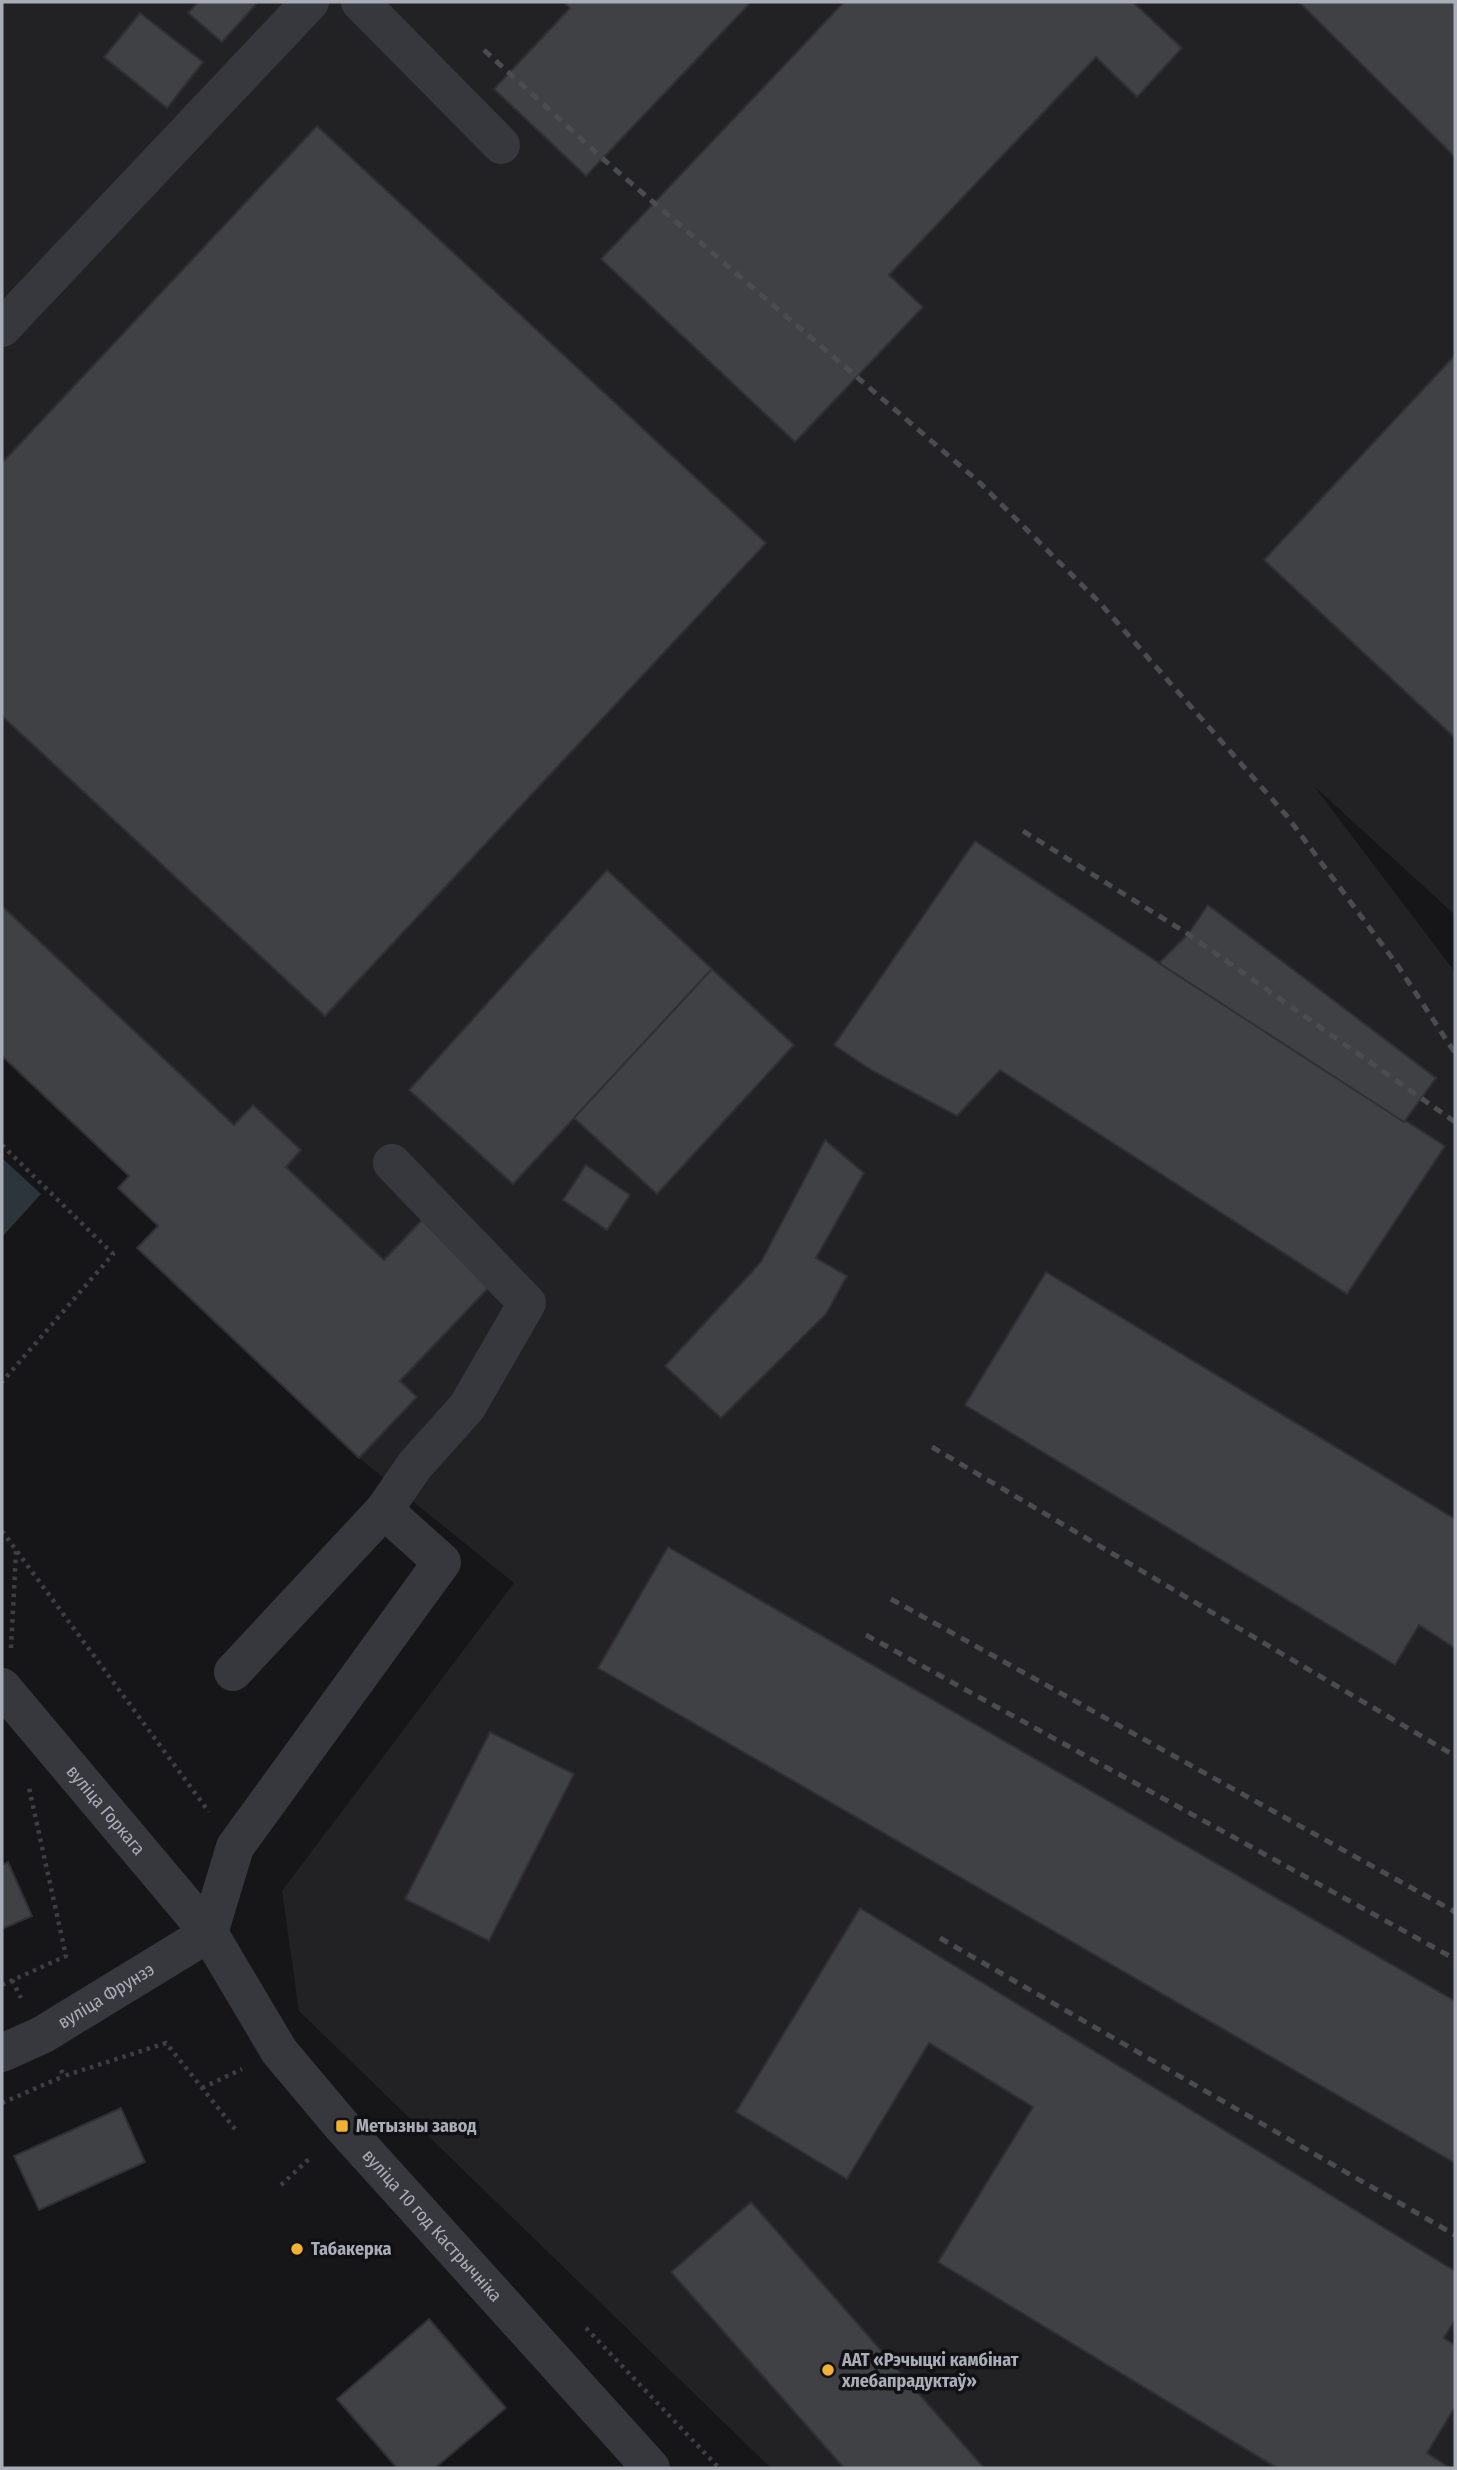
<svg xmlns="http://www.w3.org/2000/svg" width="1457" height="2470" viewBox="0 0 1457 2470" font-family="'Fira Sans Condensed',sans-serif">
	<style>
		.built { fill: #222225 }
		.water { fill: #2c353c }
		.building { fill: #404145; stroke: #303034; stroke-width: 2 }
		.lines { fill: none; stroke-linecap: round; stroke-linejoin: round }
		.path { stroke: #3d3f44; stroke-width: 4.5; stroke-dasharray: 3.5 5; stroke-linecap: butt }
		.minor { stroke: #37383d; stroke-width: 38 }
		.rail { stroke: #4a4c52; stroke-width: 5; stroke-dasharray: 9 7; stroke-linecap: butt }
		.poi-dot { fill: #f2b134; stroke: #111113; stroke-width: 2.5 }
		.labels { text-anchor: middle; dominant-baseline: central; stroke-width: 7; stroke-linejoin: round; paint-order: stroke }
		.street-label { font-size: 18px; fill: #a8adb8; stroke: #111113 }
		.poi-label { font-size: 18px; font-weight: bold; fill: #a8adb8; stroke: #111113; text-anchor: start }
	</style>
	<rect width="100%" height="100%" fill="#161618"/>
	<!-- built -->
	<polygon class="built" points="2,2 1455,2 1455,915 1314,786 1455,972 1455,2468 771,2468 299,2011 282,1891 514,1583 359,1458 137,1248 158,1226 118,1188 129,1175 2,1056"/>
	<!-- water -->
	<polygon class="water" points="2,1158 41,1194 2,1237"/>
	<!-- building -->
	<g class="building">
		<polygon points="198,2 258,2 222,42 188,13"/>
		<polygon points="563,2 751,2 586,176 494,89 570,8"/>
		<polygon points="844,2 1133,2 1182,48 1137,97 1096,57 889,275 923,307 795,442 601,259"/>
		<polygon points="1299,2 1455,2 1455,157"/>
		<polygon points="140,13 203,62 167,108 104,57"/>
		<polygon points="317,126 766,543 325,1016 2,716 2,463"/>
		<polygon points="1455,355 1455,738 1264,560"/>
		<polygon points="975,841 1159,963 1445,1146 1347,1294 1000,1070 957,1116 871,1070 834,1045"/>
		<polygon points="607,870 712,969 513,1184 409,1090"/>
		<polygon points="1208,905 1436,1078 1404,1122 1159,963 1188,934"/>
		<polygon points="2,906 234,1125 253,1105 301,1150 286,1167 384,1260 422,1220 491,1285 400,1381 417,1397 359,1458 137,1248 158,1226 118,1188 129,1176 2,1056"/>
		<polygon points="712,969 794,1045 657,1194 574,1118"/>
		<polygon points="825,1140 864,1173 816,1258 847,1276 826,1314 721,1418 665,1366 761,1262"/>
		<polygon points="586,1165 630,1195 607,1230 563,1200"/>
		<polygon points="1046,1272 1455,1519 1455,1648 1419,1625 1395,1665 965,1405"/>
		<polygon points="668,1547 1455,2001 1455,2163 598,1668"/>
		<polygon points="490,1732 574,1774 489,1941 405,1899"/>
		<polygon points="8,1862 32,1916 2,1929 2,1865"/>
		<polygon points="860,1908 1455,2271 1455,2320 1444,2338 1455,2345 1455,2407 1427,2453 1450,2468 1277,2468 938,2262 1033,2107 929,2043 847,2179 736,2112"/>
		<polygon points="121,2108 145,2162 39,2210 14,2156"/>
		<polygon points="751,2202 984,2468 844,2468 671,2272"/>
		<polygon points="429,2319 506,2408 435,2468 397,2468 337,2399"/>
	</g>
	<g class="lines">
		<!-- path -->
		<g class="path">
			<polyline points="2,1145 113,1254 2,1382"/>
			<polyline points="2,1531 209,1812"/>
			<polyline points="11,1648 16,1551"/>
			<polyline points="12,1980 21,1998"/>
			<polyline points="2,1985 66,1956 29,1788"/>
			<polyline points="61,2070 64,2076 166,2043 235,2129"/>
			<polyline points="202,2088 242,2069"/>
			<polyline points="2,2103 64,2076"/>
			<polyline points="281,2185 312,2156"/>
			<polyline points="586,2328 719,2468"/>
		</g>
		<!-- minor -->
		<g class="minor">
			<polyline points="360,2 501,145"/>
			<polyline points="2,328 310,2"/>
			<polyline points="384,1510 415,1465 467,1407 527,1303 392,1163"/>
			<path id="s1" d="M 2,1687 L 209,1933 L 279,2051 L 342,2126 L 651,2468"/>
			<polyline points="209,1933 235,1847 442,1562 384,1510 233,1672"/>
			<path id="s2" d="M 2,2053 L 42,2035 L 209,1933"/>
		</g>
		<!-- rail -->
		<g class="rail">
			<polyline points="484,50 603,159 978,481 1100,603 1286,815 1398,966 1455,1053"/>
			<polyline points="1023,831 1188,934 1455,1122"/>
			<polyline points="932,1447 1455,1756"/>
			<polyline points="891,1599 1455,1912"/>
			<polyline points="866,1635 1455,1959"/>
			<polyline points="940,1938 1455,2235"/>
		</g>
	</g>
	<!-- markers -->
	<g class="poi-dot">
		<rect x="335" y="2119" width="14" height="14" rx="3.5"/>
		<circle cx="297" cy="2249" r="7"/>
		<circle cx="828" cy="2370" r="7"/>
	</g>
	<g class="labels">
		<!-- street labels -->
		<g class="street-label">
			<text stroke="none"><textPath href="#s1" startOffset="161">вуліца Горкага</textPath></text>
			<text stroke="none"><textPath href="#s2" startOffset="119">вуліца Фрунзэ</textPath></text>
			<text stroke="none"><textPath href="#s1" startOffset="691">вуліца 10 год Кастрычніка</textPath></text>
		</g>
		<!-- poi labels -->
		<g class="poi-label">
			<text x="356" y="2126">Метызны завод</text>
			<text x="311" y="2249">Табакерка</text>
			<text x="842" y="2360">ААТ «Рэчыцкі камбінат<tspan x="842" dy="21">хлебапрадуктаў»</tspan></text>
		</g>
	</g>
	<!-- border -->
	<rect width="1457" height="2470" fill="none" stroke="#a8adb8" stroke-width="7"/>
</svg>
